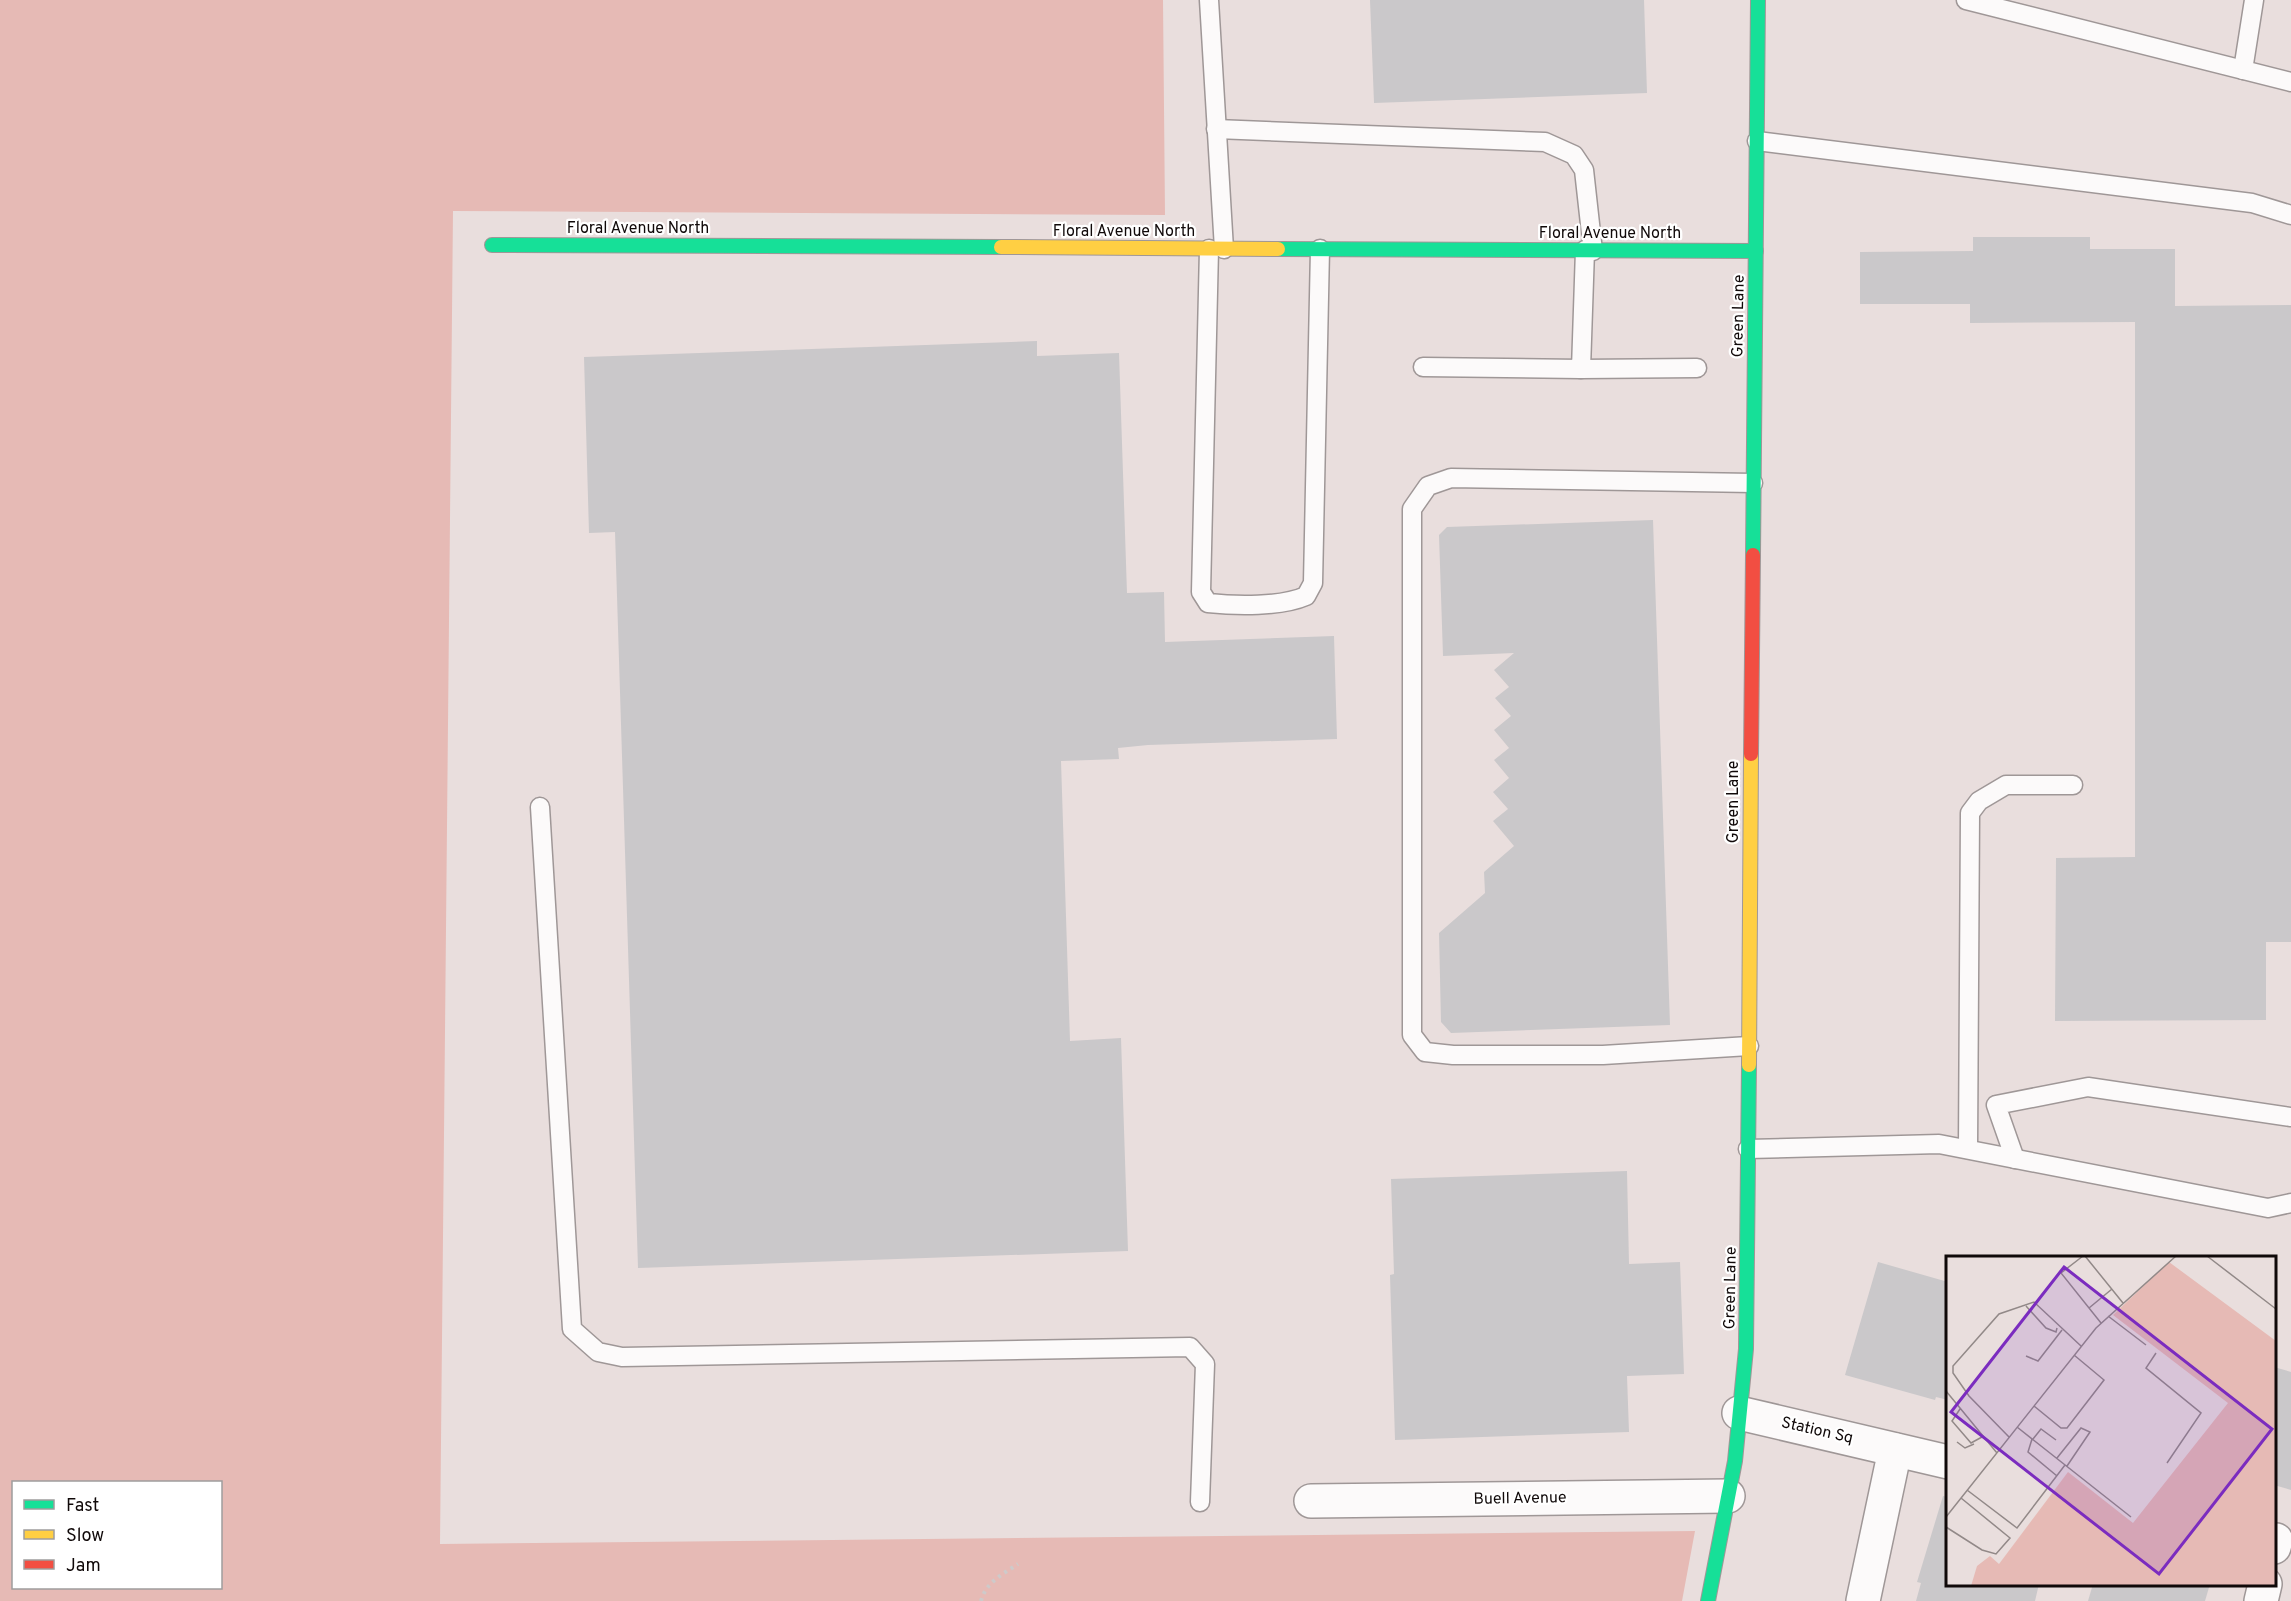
<svg xmlns="http://www.w3.org/2000/svg" width="2291" height="1601" viewBox="0 0 2291 1601" font-family="Overpass,sans-serif">
	<style>
		.forest { fill: #e6bab5; fill-rule: evenodd }
		.building { fill: #cac8ca }
		.lines { fill: none; stroke-linecap: round; stroke-linejoin: round }
		.lane-casing { stroke: #9f9797; stroke-width: 21 }
		.street-casing { stroke: #9f9797; stroke-width: 36 }
		.fast-casing { stroke: #9f9797; stroke-width: 16 }
		.slow-casing { stroke: #9f9797; stroke-width: 16 }
		.jam-casing { stroke: #9f9797; stroke-width: 16 }
		.path { stroke: #cecaca; stroke-width: 4; stroke-dasharray: 3 4.5; stroke-linecap: butt }
		.lane { stroke: #fcfafa; stroke-width: 18 }
		.street { stroke: #fcfafa; stroke-width: 33 }
		.fast { stroke: #16e098; stroke-width: 14 }
		.slow { stroke: #ffcf43; stroke-width: 14 }
		.jam { stroke: #f24e42; stroke-width: 14 }
		.labels { text-anchor: middle; dominant-baseline: central; stroke-width: 4.5; stroke-linejoin: round; paint-order: stroke }
		.street-label { font-size: 16px; fill: #100909; stroke: #fff }
		.inset-road { fill: none; stroke: #928988; stroke-width: 1.5 }
		.view { fill: #7b2cbf; fill-opacity: 0.15; stroke: #7b2cbf; stroke-width: 3 }
		.inset-edge { fill: none; stroke: #100909; stroke-width: 3 }
	</style>
	<rect width="100%" height="100%" fill="#e9dedd"/>
	<!-- forest -->
	<path class="forest" d="M 0,0 L 1163,0 L 1165,215 L 453,211 L 440,1544 L 1695,1531 L 1682,1601 L 0,1601 ZM 14,1482 L 220,1482 L 220,1588 L 14,1588 Z"/>
	<!-- building -->
	<g class="building">
		<polygon points="1370,0 1644,0 1647,93 1374,103"/>
		<polygon points="1973,237 2090,237 2090,249 2175,249 2175,306 2291,305 2291,942 2266,942 2266,1020 2055,1021 2056,858 2135,857 2135,322 1970,323 1970,304 1860,304 1860,252 1973,251"/>
		<polygon points="1037,341 1037,356 1119,353 1127,593 1164,592 1165,642 1334,636 1337,739 1148,745 1118,748 1119,759 1061,761 1070,1041 1121,1038 1128,1251 638,1268 615,532 589,533 584,357"/>
		<polygon points="1653,520 1670,1025 1451,1033 1441,1022 1439,933 1485,893 1484,872 1514,846 1493,821 1508,809 1493,792 1509,778 1494,760 1509,748 1494,730 1511,716 1495,698 1509,687 1494,670 1514,653 1443,656 1439,535 1447,527"/>
		<polygon points="1627,1171 1629,1264 1680,1262 1684,1374 1627,1376 1629,1432 1395,1440 1390,1275 1394,1274 1391,1179"/>
		<polygon points="1878,1262 1948,1282 1948,1400 1936,1397 1935,1400 1845,1375"/>
		<polygon points="2274,1367 2291,1372 2291,1490 2274,1485"/>
		<polygon points="1943,1496 1948,1497 1948,1584 2039,1584 2035,1601 1916,1601 1921,1583 1917,1582"/>
		<polygon points="2093,1584 2210,1584 2205,1601 2088,1601"/>
	</g>
	<g class="lines">
		<!-- lane casing -->
		<g class="lane-casing">
			<g id="lane">
				<polyline points="1209,0 1224,249"/>
				<polyline points="1966,0 2291,82"/>
				<polyline points="2243,70 2254,0"/>
				<polyline points="1216,129 1545,142 1574,155 1584,170 1593,251"/>
				<polyline points="1757,141 2252,203 2291,215"/>
				<path d="M 1209,249 L 1201,592 L 1208,603 C 1236,606 1281,607 1306,596 L 1313,583 L 1320,249"/>
				<polyline points="1423,367 1581,369 1585,250"/>
				<polyline points="1581,369 1697,368"/>
				<polyline points="540,807 572,1329 598,1352 622,1357 1190,1347 1205,1364 1200,1502"/>
				<polyline points="1749,1046 1603,1055 1453,1055 1425,1052 1412,1035 1412,509 1428,486 1451,478 1753,483"/>
				<polyline points="1748,1149 1939,1144 2268,1208 2291,1203"/>
				<polyline points="1968,1149 1970,813 1979,801 2006,785 2073,785"/>
				<polyline points="2015,1159 1996,1105 2088,1087 2291,1117"/>
			</g>
		</g>
		<!-- street casing -->
		<g class="street-casing">
			<g id="street">
				<polyline points="1739,1413 1948,1462"/>
				<polyline points="1311,1501 1728,1496"/>
				<polyline points="2274,1540 2276,1540 2274,1547"/>
				<polyline points="1863,1601 1895,1450"/>
				<polyline points="2261,1601 2265,1584"/>
			</g>
		</g>
		<!-- fast casing -->
		<g class="fast-casing">
			<g id="fast">
				<polyline points="492,245 1001,247"/>
				<polyline points="1278,249 1756,251"/>
				<polyline points="1753,555 1758,0"/>
				<polyline points="1708,1601 1735,1461 1746,1349 1749,1065"/>
			</g>
		</g>
		<!-- slow casing -->
		<g class="slow-casing">
			<g id="slow">
				<polyline points="1001,247 1278,249"/>
				<polyline points="1749,1065 1751,754"/>
			</g>
		</g>
		<!-- jam casing -->
		<g class="jam-casing">
			<polyline id="jam" points="1751,754 1753,555"/>
		</g>
		<!-- path -->
		<path class="path" d="M 981,1601 C 986,1582 1003,1574 1018,1564"/>
		<!-- lane -->
		<use href="#lane" class="lane"/>
		<!-- street -->
		<use href="#street" class="street"/>
		<!-- fast -->
		<use href="#fast" class="fast"/>
		<!-- slow -->
		<use href="#slow" class="slow"/>
		<!-- jam -->
		<use href="#jam" class="jam"/>
	</g>
	<g class="labels">
		<!-- street labels -->
		<g class="street-label">
			<text x="638" y="229">Floral Avenue North</text>
			<text x="1124" y="232">Floral Avenue North</text>
			<text x="1610" y="234">Floral Avenue North</text>
			<text transform="translate(1739 316) rotate(-89)">Green Lane</text>
			<text transform="translate(1734 802) rotate(-90)">Green Lane</text>
			<text transform="translate(1731 1288) rotate(-89)">Green Lane</text>
			<text transform="translate(1817 1431) rotate(13)">Station Sq</text>
			<text transform="translate(1520 1499) rotate(-1)">Buell Avenue</text>
		</g>
	</g>
	<!-- overview -->
	<g transform="translate(1946 1256)">
		<rect width="330" height="330" fill="#e9dedd"/>
		<path d="M 223,6 L 330,85 L 330,330 L 25,330 L 31,310 L 44,300 L 53,308 L 122,216 L 187,267 L 282,147 L 167,59 Z" fill="#e6bab5"/>
		<path class="inset-road" d="M 137,0 L 115,17 L 155,67M 139,0 L 177,47M 261,0 L 330,53M 80,50 L 100,72 L 110,76 L 111,72M 143,52 L 166,33M 162,60 L 200,89M 210,97 L 200,112 L 255,157 L 221,207M 80,100 L 92,105 L 116,74M 0,135 L 51,197M 88,150 L 115,172 L 121,172 L 158,124 L 128,99M 14,153 L 6,165 L 25,187 L 36,181M 71,171 L 185,261M 63,181 L 23,140 L 7,117 L 7,110 L 53,58 L 88,46 L 135,90M 86,183 L 82,196 L 111,220M 87,183 L 95,173 L 110,184M 11,186 L 19,192 L 28,188M 111,202 L 135,172 L 144,176 L 121,210M 21,234 L 71,272 L 119,209M 0,261 L 150,72 L 230,0M 0,271 L 36,294 L 50,298 L 64,282 L 15,242"/>
		<path class="view" d="M 118,11 L 326,173 L 213,318 L 5,156 Z"/>
		<rect width="330" height="330" class="inset-edge"/>
	</g>
	<!-- legend -->
	<rect x="12" y="1481" width="210" height="108" fill="#ffffff" stroke="#9f9d9d" stroke-width="1.5"/>
	<rect x="24" y="1500" width="30" height="9" fill="#16e098" stroke="#9f9d9d" stroke-width="1.5"/>
	<text x="66" y="1511" font-size="18" fill="#100909">Fast</text>
	<rect x="24" y="1530" width="30" height="9" fill="#ffcf43" stroke="#9f9d9d" stroke-width="1.5"/>
	<text x="66" y="1541" font-size="18" fill="#100909">Slow</text>
	<rect x="24" y="1560" width="30" height="9" fill="#f24e42" stroke="#9f9d9d" stroke-width="1.5"/>
	<text x="66" y="1571" font-size="18" fill="#100909">Jam</text>
</svg>
